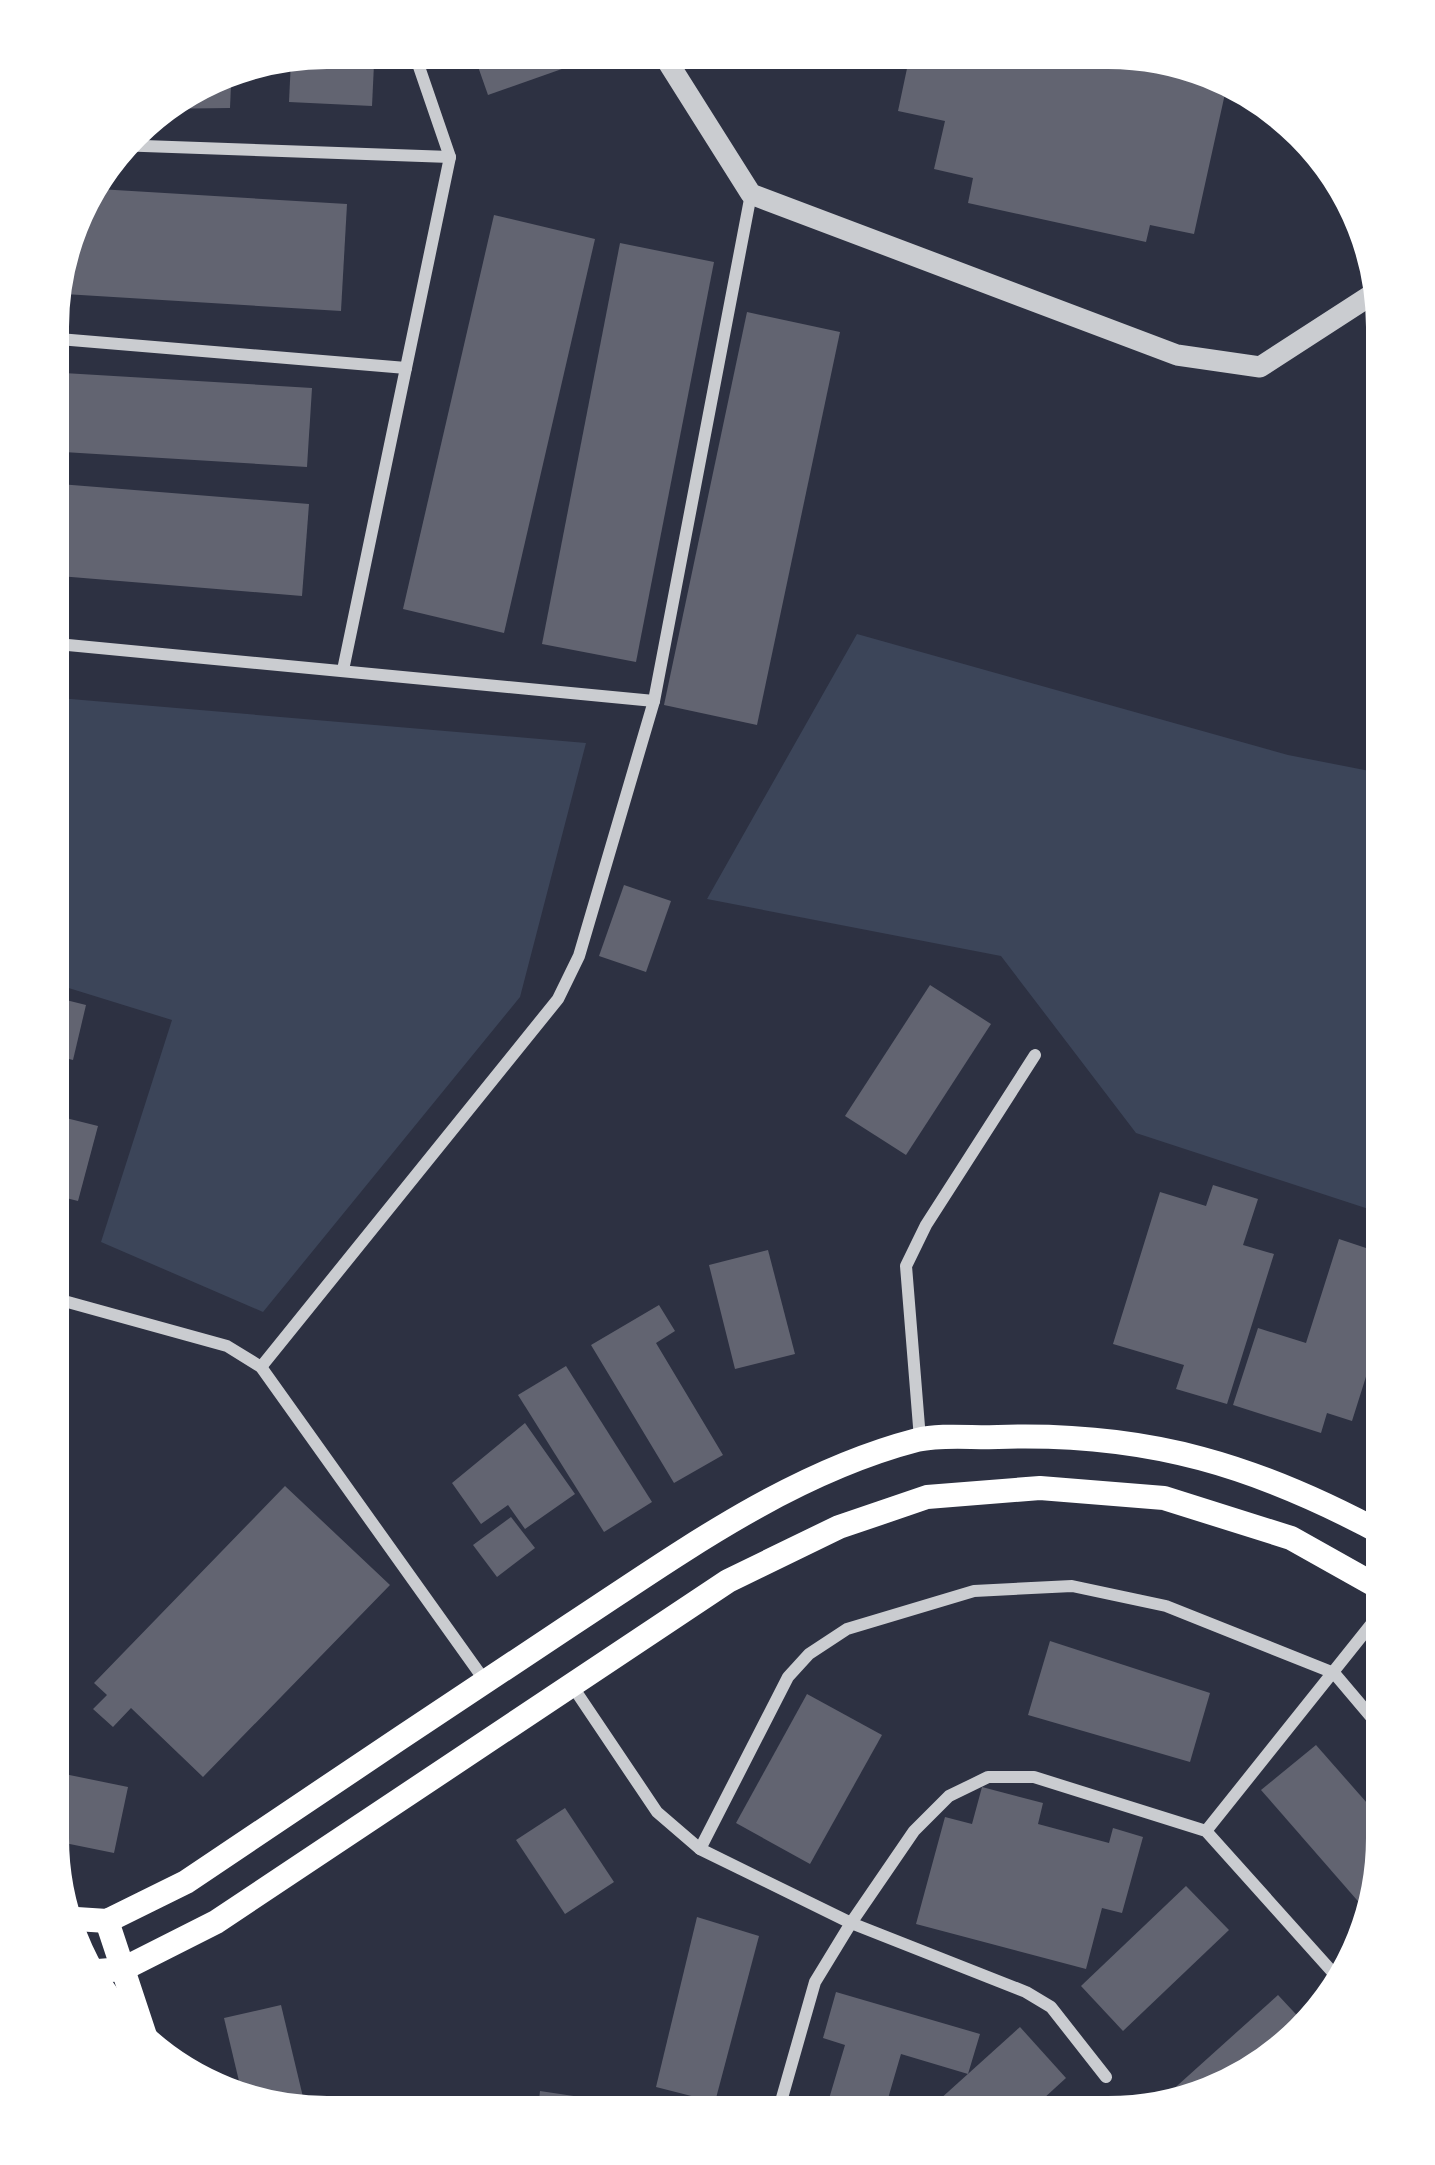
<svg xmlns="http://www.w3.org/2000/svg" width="1435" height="2165" viewBox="0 0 1435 2165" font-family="'Titillium Web',sans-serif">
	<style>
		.green { fill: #3c4559 }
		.building { fill: #626471 }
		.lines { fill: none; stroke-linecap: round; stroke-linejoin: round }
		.minor { stroke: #caccd0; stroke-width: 12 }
		.tertiary { stroke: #caccd0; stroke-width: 21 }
		.secondary { stroke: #fff; stroke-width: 24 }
		.rim { fill: none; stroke: #fff; stroke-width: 6 }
	</style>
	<rect width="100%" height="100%" fill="#2d3142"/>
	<!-- green -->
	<g class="green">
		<polygon points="857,634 1288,755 1390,775 1390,1216 1136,1133 1001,956 707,899"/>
		<polygon points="47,697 586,743 520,997 263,1312 101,1242 172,1020 46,981"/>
	</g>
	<!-- building -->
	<g class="building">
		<polygon points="1163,50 1228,80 1194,234 1150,225 1146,242 968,203 973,178 934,169 945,121 898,111 909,59 889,55"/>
		<polygon points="574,57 576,64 488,95 475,58"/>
		<polygon points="291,60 374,64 372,106 289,102"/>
		<polygon points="232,62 230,108 152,109 182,91"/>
		<polygon points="82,188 347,204 341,311 48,293"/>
		<polygon points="494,215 595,239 504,633 403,609"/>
		<polygon points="620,243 714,262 636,662 542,644"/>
		<polygon points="747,312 840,332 757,725 664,705"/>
		<polygon points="47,372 312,388 307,467 47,451"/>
		<polygon points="47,483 309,504 302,596 47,575"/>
		<polygon points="624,885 671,901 646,972 599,956"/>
		<polygon points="930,985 991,1024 906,1155 845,1116"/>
		<polygon points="46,995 86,1005 73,1060 46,1053"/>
		<polygon points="46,1113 98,1126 78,1201 46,1193"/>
		<polygon points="1213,1185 1258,1199 1243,1245 1274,1254 1227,1404 1176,1389 1184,1365 1113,1344 1160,1192 1206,1206"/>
		<polygon points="1339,1239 1390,1256 1390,1329 1382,1326 1352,1421 1327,1413 1321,1433 1233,1405 1258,1328 1306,1343"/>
		<polygon points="768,1250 795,1354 735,1369 709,1265"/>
		<polygon points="659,1305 675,1331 656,1343 723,1455 674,1483 591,1345"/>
		<polygon points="566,1366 652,1502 604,1532 518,1395"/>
		<polygon points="525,1423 575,1494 525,1529 508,1505 481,1524 452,1483"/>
		<polygon points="285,1486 390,1585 203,1777 131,1708 113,1727 93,1709 107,1695 94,1683"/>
		<polygon points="511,1517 535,1548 497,1577 473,1545"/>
		<polygon points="1050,1641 1210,1693 1190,1762 1028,1715"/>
		<polygon points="807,1694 882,1735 810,1864 736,1823"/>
		<polygon points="1316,1745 1389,1828 1389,1858 1370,1915 1261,1790"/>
		<polygon points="45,1770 128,1787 114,1853 45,1839"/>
		<polygon points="982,1787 1043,1803 1038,1824 1109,1843 1113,1828 1143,1837 1122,1913 1102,1908 1086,1969 916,1924 945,1817 972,1824"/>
		<polygon points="565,1808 614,1882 565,1914 516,1840"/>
		<polygon points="1186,1886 1229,1930 1123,2031 1081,1986"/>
		<polygon points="697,1917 759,1936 715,2102 656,2087"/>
		<polygon points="836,1992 980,2034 968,2074 901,2054 882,2119 823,2119 845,2045 823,2038"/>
		<polygon points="1278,1995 1306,2025 1217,2098 1148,2112"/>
		<polygon points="281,2005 308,2118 289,2117 243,2098 224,2018"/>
		<polygon points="1020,2027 1066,2078 1020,2120 918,2119"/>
		<polygon points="540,2091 587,2098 584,2118 537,2118"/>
	</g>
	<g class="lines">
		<!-- minor -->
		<g class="minor">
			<polyline points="116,145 450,157"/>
			<polyline points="47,338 406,368"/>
			<polyline points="47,643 654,701 751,194"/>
			<polyline points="343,670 450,157 416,58"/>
			<polyline points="46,1296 227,1346 261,1367 485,1681"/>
			<polyline points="261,1367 558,999 579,956 654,701"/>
			<polyline points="920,1439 906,1266 926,1225 1035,1055"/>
			<polyline points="573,1687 657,1812 700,1849"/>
			<polyline points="1206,1831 1389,1602"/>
			<polyline points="1106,2077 1051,2007 1026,1992 851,1923 700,1849 788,1677 809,1654 847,1629 974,1591 1072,1586 1166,1606 1334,1673 1389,1738"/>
			<polyline points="776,2119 815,1982 851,1923 914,1831 949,1796 988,1777 1034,1777 1206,1831 1345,1986"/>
		</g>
		<!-- tertiary -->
		<polyline class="tertiary" points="664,56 751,194 1177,355 1260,367 1382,288"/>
		<!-- secondary -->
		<g class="secondary">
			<path d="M 61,1918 L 107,1921 L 186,1882 C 314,1796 443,1709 572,1624 C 680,1553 790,1473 917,1440 C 941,1434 973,1438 998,1437 C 1148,1432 1259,1466 1389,1537"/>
			<polyline points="64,1920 71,1952"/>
			<polyline points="107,1921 153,2060"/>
			<polyline points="86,1972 123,1969 216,1922 728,1581 839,1527 927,1497 1040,1488 1164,1498 1291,1538 1389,1593"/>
		</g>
	</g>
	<!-- crop -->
	<path d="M0 0H1435V2165H0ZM327 66H1108A261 261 0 0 1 1369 327V1838A261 261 0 0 1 1108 2099H327A261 261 0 0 1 66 1838V327A261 261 0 0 1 327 66Z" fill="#fff" fill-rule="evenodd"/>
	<path class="rim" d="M327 66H1108A261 261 0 0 1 1369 327V1838A261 261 0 0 1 1108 2099H327A261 261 0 0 1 66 1838V327A261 261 0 0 1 327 66Z"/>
</svg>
